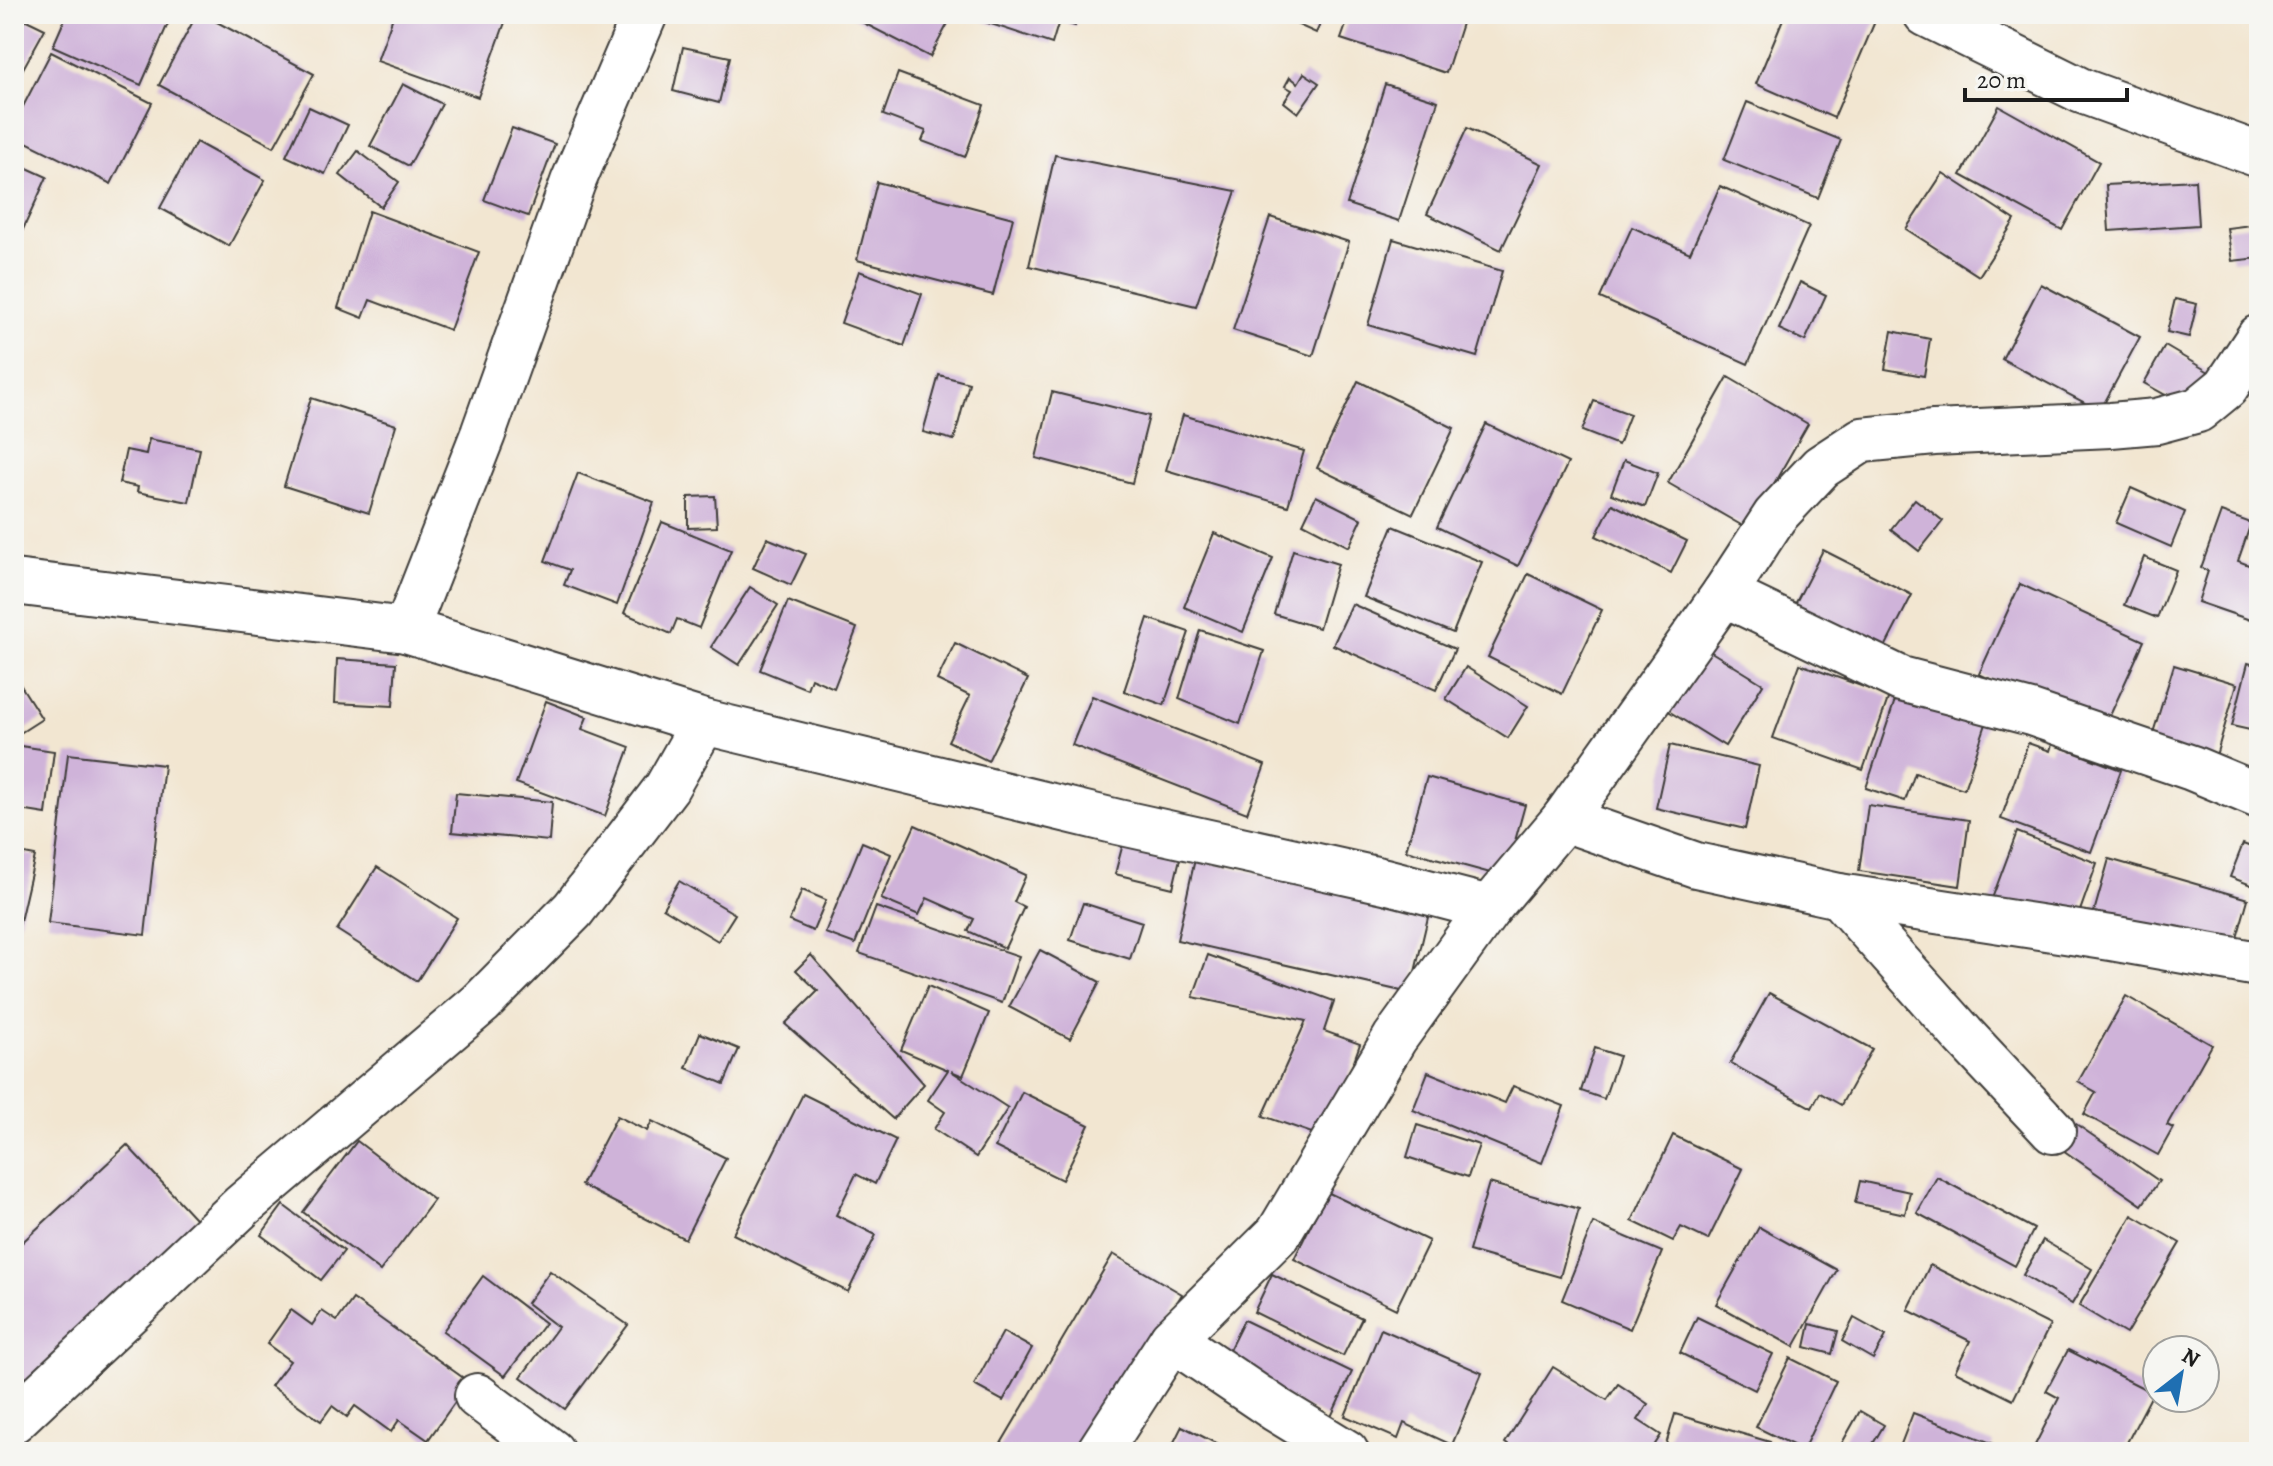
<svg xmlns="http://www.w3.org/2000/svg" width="2273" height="1466" viewBox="0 0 2273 1466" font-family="Alegreya,serif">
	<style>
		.building { fill: #cfb3d9 }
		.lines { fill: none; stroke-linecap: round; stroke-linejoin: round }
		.street-casing { stroke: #3c3a37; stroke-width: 48 }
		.street { stroke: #fff; stroke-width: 44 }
	</style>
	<rect width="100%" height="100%" fill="#f6f6f2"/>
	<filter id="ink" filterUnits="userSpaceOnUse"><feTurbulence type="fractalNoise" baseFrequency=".0125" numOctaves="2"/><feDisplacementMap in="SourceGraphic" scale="16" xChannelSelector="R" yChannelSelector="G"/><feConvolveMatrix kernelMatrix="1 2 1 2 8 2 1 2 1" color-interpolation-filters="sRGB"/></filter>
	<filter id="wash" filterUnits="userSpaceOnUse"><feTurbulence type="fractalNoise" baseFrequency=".006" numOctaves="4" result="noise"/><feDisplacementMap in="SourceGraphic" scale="32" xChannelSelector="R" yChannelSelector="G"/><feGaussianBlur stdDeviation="1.8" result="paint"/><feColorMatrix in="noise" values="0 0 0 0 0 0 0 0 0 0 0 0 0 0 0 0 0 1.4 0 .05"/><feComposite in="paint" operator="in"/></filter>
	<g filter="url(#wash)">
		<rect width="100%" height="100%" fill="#f2e6d1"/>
		<g id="blocks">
			<!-- building -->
			<g class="building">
				<polygon points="14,14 45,29 14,85"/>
				<polygon points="67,14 158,14 170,19 141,85 53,46"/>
				<polygon points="197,14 202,14 314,74 274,147 159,85"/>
				<polygon points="394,14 508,14 478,97 377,61"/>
				<polygon points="846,14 953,14 930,57"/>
				<polygon points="984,14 1079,14 1075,26 1059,21 1052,44 982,21"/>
				<polygon points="1274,14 1325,14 1316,33"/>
				<polygon points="1350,14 1465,14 1446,73 1341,39"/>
				<polygon points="1785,14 1864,14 1876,19 1834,118 1756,84"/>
				<polygon points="683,47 730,57 719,103 673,91"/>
				<polygon points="51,52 152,103 111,184 14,136 14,124"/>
				<polygon points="898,73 984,105 965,157 922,141 926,131 883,115"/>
				<polygon points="1304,73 1319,83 1298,113 1284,102 1292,90 1285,86 1290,77 1298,83"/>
				<polygon points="403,84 442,104 409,166 370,146"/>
				<polygon points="1385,84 1438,101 1399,221 1347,204"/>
				<polygon points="1747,102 1841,140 1818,198 1724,160"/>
				<polygon points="1999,106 2099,162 2062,230 1961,175"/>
				<polygon points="309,107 348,125 325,174 286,156"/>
				<polygon points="512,128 555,144 528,216 484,200"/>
				<polygon points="1467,128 1542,164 1501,250 1427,214"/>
				<polygon points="196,142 265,180 229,246 160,208"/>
				<polygon points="358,151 399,182 381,207 340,175"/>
				<polygon points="1055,155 1236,191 1196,306 1029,266"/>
				<polygon points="14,162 47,177 20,236 14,233"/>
				<polygon points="1943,173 2015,220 1979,276 1906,229"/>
				<polygon points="2195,180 2198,225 2109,231 2106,185"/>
				<polygon points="877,182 1013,218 993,295 857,260"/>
				<polygon points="1720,186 1809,226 1748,364 1600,298 1632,227 1690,253"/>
				<polygon points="369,211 479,252 450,330 370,300 363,318 338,308"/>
				<polygon points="1270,217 1349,242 1313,356 1233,330"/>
				<polygon points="2259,224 2259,258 2232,261 2227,228"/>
				<polygon points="1393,239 1502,271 1477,357 1368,325"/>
				<polygon points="859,271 922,294 904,346 841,323"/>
				<polygon points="1800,282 1826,295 1805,341 1779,329"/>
				<polygon points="2041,284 2140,337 2100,411 2002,359"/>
				<polygon points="2175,299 2197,304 2189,337 2167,332"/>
				<polygon points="1892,331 1930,339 1924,376 1885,369"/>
				<polygon points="2165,346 2209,372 2189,408 2144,383"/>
				<polygon points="939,375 969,383 954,440 923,432"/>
				<polygon points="1728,377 1808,424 1748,529 1668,483"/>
				<polygon points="1358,381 1454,428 1413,514 1317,468"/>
				<polygon points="1052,392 1149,416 1132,483 1036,458"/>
				<polygon points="311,398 396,425 369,513 284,486"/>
				<polygon points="1594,401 1630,414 1618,445 1582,431"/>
				<polygon points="1183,415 1304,451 1288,506 1166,470"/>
				<polygon points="1486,424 1568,463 1518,566 1437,527"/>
				<polygon points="149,439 200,449 189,502 137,492 138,487 119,483 126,450 146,454"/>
				<polygon points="1624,460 1658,473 1645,507 1611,494"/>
				<polygon points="578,473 654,502 617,605 564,585 570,570 545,561"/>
				<polygon points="2131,488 2185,512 2171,547 2116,523"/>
				<polygon points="715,496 717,527 688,528 688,497"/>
				<polygon points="1316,496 1362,519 1349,547 1303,523"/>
				<polygon points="1915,499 1943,521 1919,551 1891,529"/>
				<polygon points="1612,504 1687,541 1671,573 1596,536"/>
				<polygon points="2221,512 2251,523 2238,561 2259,569 2259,623 2198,602 2208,571 2201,568"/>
				<polygon points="662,522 731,550 699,628 677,619 671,634 624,613"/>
				<polygon points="1393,526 1482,562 1453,633 1364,597"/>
				<polygon points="1214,533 1273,558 1243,632 1184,607"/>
				<polygon points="767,538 806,554 791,585 753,568"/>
				<polygon points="1293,550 1338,564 1319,628 1274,614"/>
				<polygon points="1823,550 1912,595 1879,659 1790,614"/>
				<polygon points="2144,557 2176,570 2157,618 2124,605"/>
				<polygon points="1528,574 1602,610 1562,694 1488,657"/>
				<polygon points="2020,584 2144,641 2103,731 1979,674"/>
				<polygon points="750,587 778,605 739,665 711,647"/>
				<polygon points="788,601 857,628 834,688 811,678 807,689 760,670"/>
				<polygon points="1352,604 1455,649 1436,690 1333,645"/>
				<polygon points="1148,618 1189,632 1164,705 1124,691"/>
				<polygon points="1200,630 1264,651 1240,724 1179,699"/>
				<polygon points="955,643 1028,679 988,761 948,741 970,696 937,680"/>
				<polygon points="1700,645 1763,684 1725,746 1662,707"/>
				<polygon points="337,659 396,663 393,706 335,703"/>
				<polygon points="2248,663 2259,666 2259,732 2232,726"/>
				<polygon points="1800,664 1889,696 1863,770 1773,738"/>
				<polygon points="2174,665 2237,684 2213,766 2149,746"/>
				<polygon points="1466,667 1528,706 1508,738 1446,699"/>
				<polygon points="18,681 42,719 14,737 14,684"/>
				<polygon points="1899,688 1988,718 1964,789 1915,773 1905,801 1866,788"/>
				<polygon points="1092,696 1265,765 1247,813 1072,745"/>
				<polygon points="546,701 587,717 582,729 630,747 605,816 516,783"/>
				<polygon points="2028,743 2050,751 2052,744 2121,770 2091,852 2001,819"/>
				<polygon points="14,745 54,751 46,814 14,809"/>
				<polygon points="1670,745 1759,766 1745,829 1656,808"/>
				<polygon points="68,754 164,765 145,935 48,923"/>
				<polygon points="1427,777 1525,805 1505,877 1406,850"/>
				<polygon points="456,793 552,802 549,841 452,832"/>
				<polygon points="1868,805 1969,820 1960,886 1859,871"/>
				<polygon points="915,825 1026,875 1014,902 1024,907 1005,948 968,931 974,919 927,898 919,915 881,899"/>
				<polygon points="2017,832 2097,863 2076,922 1990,904"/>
				<polygon points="1125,836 1182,850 1173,888 1115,874"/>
				<polygon points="862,842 891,854 855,944 825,933"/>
				<polygon points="2243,844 2259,850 2259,888 2230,877"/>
				<polygon points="14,852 35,856 18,930 14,929"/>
				<polygon points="1195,859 1429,913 1410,993 1177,940"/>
				<polygon points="2109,859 2248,899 2233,952 2094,912"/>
				<polygon points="377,867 457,918 417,981 337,930"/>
				<polygon points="679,881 735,914 718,941 663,908"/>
				<polygon points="802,890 826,900 813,931 789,921"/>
				<polygon points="1083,903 1142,922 1130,959 1070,940"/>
				<polygon points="876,907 1019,956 1002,1003 859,953"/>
				<polygon points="1040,950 1100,982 1070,1039 1009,1007"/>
				<polygon points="811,955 924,1084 893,1119 785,1024 818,991 796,970"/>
				<polygon points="1208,955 1334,1001 1324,1031 1360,1044 1326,1138 1263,1116 1306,1021 1193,997"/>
				<polygon points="928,986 989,1013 963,1076 951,1071 1008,1108 976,1157 934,1129 945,1112 928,1100 948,1070 901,1050"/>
				<polygon points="1769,993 1872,1049 1841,1105 1820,1093 1812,1108 1730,1063"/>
				<polygon points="2126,996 2212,1045 2167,1125 2173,1128 2158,1155 2084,1114 2096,1092 2078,1082"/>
				<polygon points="700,1033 739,1049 724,1084 686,1068"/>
				<polygon points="1595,1048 1619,1056 1604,1099 1581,1091"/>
				<polygon points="1428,1072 1505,1103 1513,1086 1564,1106 1542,1163 1413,1110"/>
				<polygon points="1022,1092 1089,1125 1062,1180 995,1147"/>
				<polygon points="803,1094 896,1140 875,1184 856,1174 836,1215 876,1235 848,1292 733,1234"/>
				<polygon points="617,1116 647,1131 652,1121 726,1158 685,1239 581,1185"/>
				<polygon points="2076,1124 2159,1181 2142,1205 2060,1148"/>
				<polygon points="1417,1125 1479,1145 1468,1177 1407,1157"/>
				<polygon points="1673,1135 1743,1169 1708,1240 1681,1227 1673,1241 1632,1221"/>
				<polygon points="357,1141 434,1200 380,1271 303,1212"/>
				<polygon points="127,1145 208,1232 14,1412 14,1250"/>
				<polygon points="1937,1177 2034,1229 2015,1266 1917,1213"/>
				<polygon points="1860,1181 1910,1192 1905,1214 1855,1203"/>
				<polygon points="1489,1183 1579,1209 1560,1277 1469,1251"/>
				<polygon points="1327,1192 1429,1241 1396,1309 1294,1259"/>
				<polygon points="283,1205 344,1251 321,1280 261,1235"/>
				<polygon points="2132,1215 2180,1243 2126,1334 2079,1306"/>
				<polygon points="1593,1223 1662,1252 1630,1329 1562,1300"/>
				<polygon points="1759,1227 1837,1270 1794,1347 1716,1304"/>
				<polygon points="2043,1240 2092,1269 2072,1304 2023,1275"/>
				<polygon points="1113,1254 1182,1294 1089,1452 996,1452"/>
				<polygon points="1930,1265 2050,1325 2013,1400 1955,1371 1970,1341 1908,1310"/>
				<polygon points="550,1271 628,1325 565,1409 521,1377 558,1327 527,1303"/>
				<polygon points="1272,1274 1362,1318 1343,1356 1254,1312"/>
				<polygon points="483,1276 545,1323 505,1376 443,1331"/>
				<polygon points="353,1299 469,1382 428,1440 399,1420 391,1432 355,1406 347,1417 332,1406 321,1421 271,1386 290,1361 267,1344 291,1310 312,1325 322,1311 337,1321"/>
				<polygon points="1697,1317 1773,1354 1755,1390 1680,1353"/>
				<polygon points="1854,1318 1886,1336 1873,1359 1842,1341"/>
				<polygon points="1244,1320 1352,1372 1330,1419 1221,1366"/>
				<polygon points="1810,1324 1838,1331 1832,1354 1805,1347"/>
				<polygon points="1381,1329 1482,1373 1452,1445 1404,1423 1398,1439 1345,1416"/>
				<polygon points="1003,1332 1032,1348 1003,1401 974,1385"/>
				<polygon points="2068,1350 2153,1393 2122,1452 2049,1452 2035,1445 2059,1398 2046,1391"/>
				<polygon points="1790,1358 1836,1381 1803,1450 1756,1427"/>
				<polygon points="1553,1367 1607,1400 1618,1384 1648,1404 1638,1420 1661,1435 1650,1452 1518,1452 1505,1443"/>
				<polygon points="1860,1411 1884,1425 1868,1452 1837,1452"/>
				<polygon points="1913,1413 1994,1444 1991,1452 1898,1452"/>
				<polygon points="1675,1414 1770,1442 1767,1452 1680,1452 1665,1448"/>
				<polygon points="1182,1426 1233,1452 1169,1452"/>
			</g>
		</g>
	</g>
	<g filter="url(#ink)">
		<use href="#blocks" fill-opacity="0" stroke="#3c3a37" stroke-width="2"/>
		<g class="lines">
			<!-- street casing -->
			<g class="street-casing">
				<g id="street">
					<polyline points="1926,14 2082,91 2259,155"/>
					<polyline points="14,582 406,630 704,722 1118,822 1385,881 1489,908"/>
					<polyline points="1724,594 1901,679 2031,713 2192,768 2259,796"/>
					<polyline points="406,630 483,434 573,182 645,14"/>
					<polyline points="1564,819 1696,865 1839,896 2111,938 2258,964"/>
					<polyline points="1839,896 1963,1035 2053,1131"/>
					<polyline points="1172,1339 1277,1410 1346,1452"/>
					<polyline points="477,1396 552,1452"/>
					<polyline points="14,1420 242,1206 481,1003 573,910 667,787 704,722"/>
					<polyline points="1099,1452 1172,1339 1278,1234 1395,1038 1489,908 1564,819 1724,594 1775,516 1821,467 1862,440 1934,433 2111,425 2157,421 2198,410 2226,387 2259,337"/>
				</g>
			</g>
			<!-- street -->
			<use href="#street" class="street"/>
		</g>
	</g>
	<!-- margin -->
	<rect width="2273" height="1466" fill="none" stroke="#f6f6f2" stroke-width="48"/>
	<!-- north arrow -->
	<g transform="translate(2181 1374) rotate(31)"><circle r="38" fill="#f6f6f2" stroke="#9f9f9c" stroke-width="2"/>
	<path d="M0-6L14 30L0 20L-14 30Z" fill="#1f6fb2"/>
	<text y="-12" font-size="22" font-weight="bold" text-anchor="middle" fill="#1c1c1c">N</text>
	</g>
	<!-- scale -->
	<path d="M1965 88v12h162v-12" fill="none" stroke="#1c1c1c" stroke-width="4"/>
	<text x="1977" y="88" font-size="24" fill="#1c1c1c" stroke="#f6f6f2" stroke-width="6" paint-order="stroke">20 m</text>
</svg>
